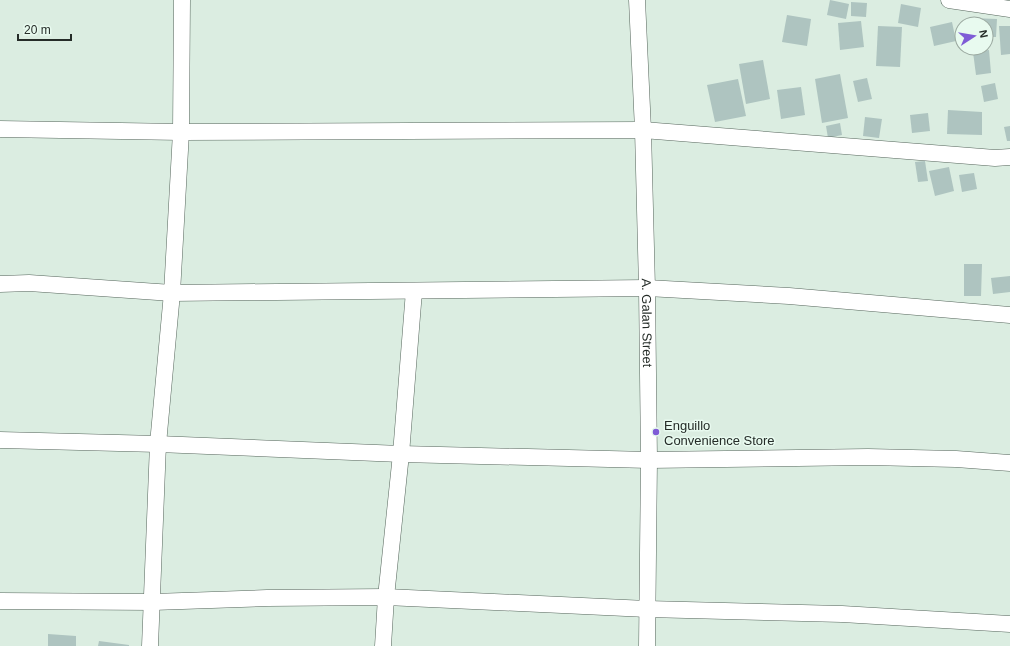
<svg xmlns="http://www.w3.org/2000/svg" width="1010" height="646" viewBox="0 0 1010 646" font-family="Arial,sans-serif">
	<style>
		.building { fill: #aec4c0 }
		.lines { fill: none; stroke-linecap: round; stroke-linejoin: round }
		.minor-casing { stroke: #56665c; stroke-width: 17 }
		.minor { stroke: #fff; stroke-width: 16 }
		.poi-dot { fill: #7f5cd6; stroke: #e8faef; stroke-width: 1.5 }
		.labels { text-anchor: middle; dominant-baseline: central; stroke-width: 3; stroke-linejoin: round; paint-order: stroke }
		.street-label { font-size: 13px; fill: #252c28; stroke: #e8faef }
		.poi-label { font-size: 13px; fill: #252c28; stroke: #e8faef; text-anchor: start }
	</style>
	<rect width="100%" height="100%" fill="#dbede1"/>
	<!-- building -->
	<g class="building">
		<polygon points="830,0 849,4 846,19 827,15"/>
		<polygon points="851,2 867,3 866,17 851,16"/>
		<polygon points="901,4 921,8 918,27 898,23"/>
		<polygon points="787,15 811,19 807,46 782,42"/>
		<polygon points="971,18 997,19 996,37 986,37 986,24 971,24"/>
		<polygon points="861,21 864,47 840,50 838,23"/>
		<polygon points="952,22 956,41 934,46 930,27"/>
		<polygon points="878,26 902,27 900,67 876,66"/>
		<polygon points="999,26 1010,26 1010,54 1001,55"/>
		<polygon points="989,50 991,73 976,75 973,52"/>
		<polygon points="763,60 770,99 746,104 739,64"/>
		<polygon points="840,74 848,118 822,123 815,79"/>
		<polygon points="867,78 872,99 858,102 853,81"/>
		<polygon points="738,79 746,116 715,122 707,85"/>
		<polygon points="995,83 998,99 984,102 981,86"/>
		<polygon points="801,87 805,115 781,119 777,90"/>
		<polygon points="948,110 982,112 982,135 947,134"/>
		<polygon points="928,113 930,131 912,133 910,115"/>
		<polygon points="865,117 882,119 879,138 863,136"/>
		<polygon points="840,123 842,135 828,138 826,126"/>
		<polygon points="1010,126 1010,141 1007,141 1004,127"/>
		<polygon points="925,161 928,181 918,182 915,162"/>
		<polygon points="949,167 954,191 935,196 929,171"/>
		<polygon points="974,173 977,189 962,192 959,175"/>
		<polygon points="964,264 982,264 981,296 964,296"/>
		<polygon points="1010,276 1010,292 993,294 991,278"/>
		<polygon points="48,634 76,636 76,646 48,646"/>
		<polygon points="99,641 129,645 129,646 98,646"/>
	</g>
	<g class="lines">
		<!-- minor casing -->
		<g class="minor-casing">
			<g id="minor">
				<path id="s1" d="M 637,0 L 643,130 L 647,288 L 649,460 L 647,646"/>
				<polyline points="949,0 1010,9"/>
				<polyline points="0,129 181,132 643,130 995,158 1010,157"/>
				<polyline points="0,284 29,283 172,293 647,288 789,296 1010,315"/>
				<polyline points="0,440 158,444 401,454 649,460 868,457 956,459 1010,463"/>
				<polyline points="0,601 153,602 267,598 386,597 647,609 842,614 1010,624"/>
				<polyline points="150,646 158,444 172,293 181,132 182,0"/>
				<polyline points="383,646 386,597 401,454 414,291"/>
			</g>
		</g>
		<!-- minor -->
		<use href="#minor" class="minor"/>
	</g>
	<!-- markers -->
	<circle class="poi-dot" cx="656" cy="432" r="4"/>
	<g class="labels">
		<!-- street labels -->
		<g class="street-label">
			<text stroke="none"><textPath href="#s1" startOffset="323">A. Galan Street</textPath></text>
		</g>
		<!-- poi labels -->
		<g class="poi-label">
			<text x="664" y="425">Enguillo<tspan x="664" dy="15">Convenience Store</tspan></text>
		</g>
	</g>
	<!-- north arrow -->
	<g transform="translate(974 36) rotate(78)"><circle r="19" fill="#e8faef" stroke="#9aa89f"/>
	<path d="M0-3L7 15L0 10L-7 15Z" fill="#7f5cd6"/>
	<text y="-6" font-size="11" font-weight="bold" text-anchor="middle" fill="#252c28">N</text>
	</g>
	<!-- scale -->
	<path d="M18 34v6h53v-6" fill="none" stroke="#252c28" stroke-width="2"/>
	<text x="24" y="34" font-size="12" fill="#252c28" stroke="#e8faef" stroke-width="3" paint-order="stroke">20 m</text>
</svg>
